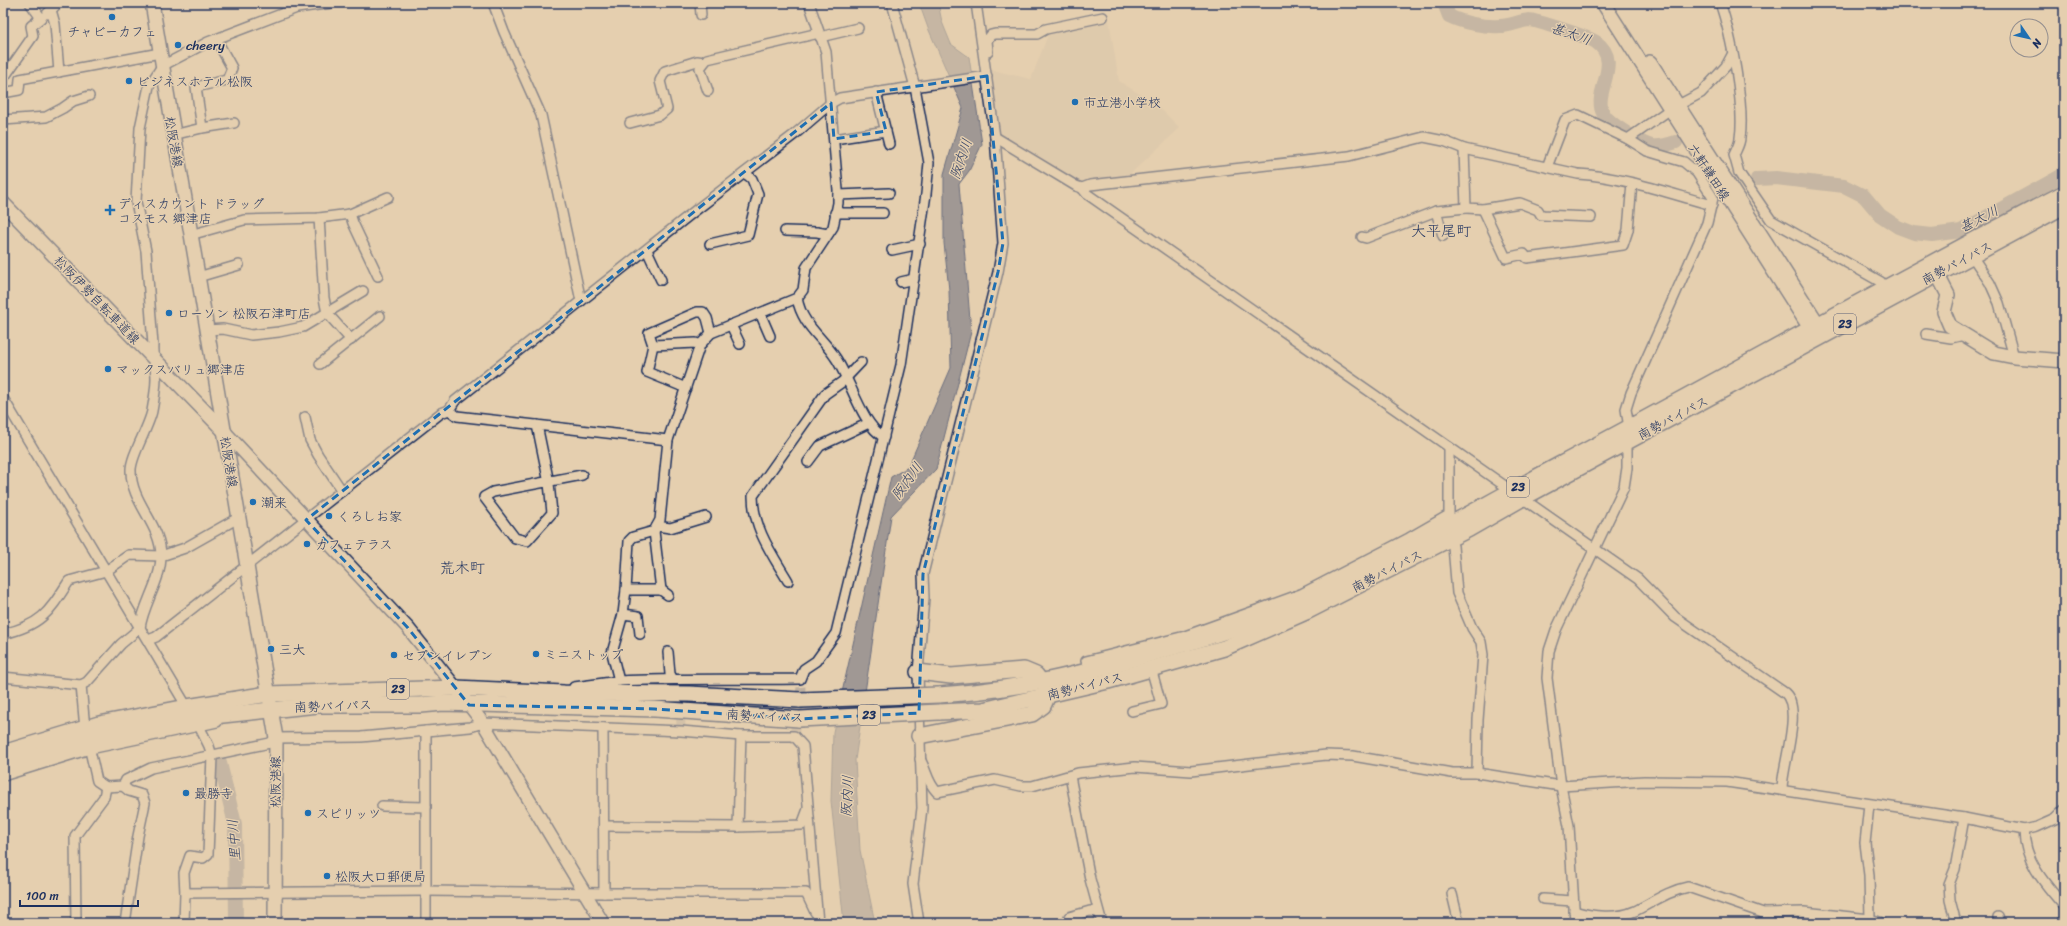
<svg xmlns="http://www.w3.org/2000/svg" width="2067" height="926" viewBox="0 0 2067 926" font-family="Sriracha,'Klee One',sans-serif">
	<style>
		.built { fill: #d6c3a9 }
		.water { fill: #a09894; stroke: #6b6e7e }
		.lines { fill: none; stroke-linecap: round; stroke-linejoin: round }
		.river { stroke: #a09894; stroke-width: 14 }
		.minor-tunnel { stroke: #bdaf9f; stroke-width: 9; stroke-dasharray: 9 4.5; stroke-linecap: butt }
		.minor-casing { stroke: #1b2f5e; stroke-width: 12 }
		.tertiary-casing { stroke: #1b2f5e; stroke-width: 15 }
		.secondary-casing { stroke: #1b2f5e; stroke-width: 16 }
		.trunk-casing { stroke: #1b2f5e; stroke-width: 18 }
		.minor { stroke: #e5cfaf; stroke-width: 9 }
		.tertiary { stroke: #e5cfaf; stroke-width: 12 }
		.secondary { stroke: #e5cfaf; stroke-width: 13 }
		.trunk { stroke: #e5cfaf; stroke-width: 15 }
		.trunk-bridge-casing { stroke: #1b2f5e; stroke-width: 18; stroke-linecap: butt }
		.trunk-bridge { stroke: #e5cfaf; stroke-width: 15 }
		.marked { fill: none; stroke: #1f6fb2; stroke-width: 3; stroke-dasharray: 8 5; stroke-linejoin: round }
		.poi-dot { fill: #1f6fb2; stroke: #e5cfaf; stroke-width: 1.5 }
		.labels { text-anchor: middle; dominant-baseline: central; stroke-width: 3; stroke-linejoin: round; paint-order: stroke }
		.shield { fill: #e5cfaf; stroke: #585f76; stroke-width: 1 }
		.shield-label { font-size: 12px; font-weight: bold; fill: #1b2f5e }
		.poi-label { font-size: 13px; fill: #1b2f5e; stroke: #e5cfaf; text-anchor: start }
		.street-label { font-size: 13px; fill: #1b2f5e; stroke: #e5cfaf }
		.water-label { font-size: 14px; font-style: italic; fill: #2f3f66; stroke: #e5cfaf }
		.quarter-label { font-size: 15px; fill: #1b2f5e; stroke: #e5cfaf }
	</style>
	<rect width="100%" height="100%" fill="#e5cfaf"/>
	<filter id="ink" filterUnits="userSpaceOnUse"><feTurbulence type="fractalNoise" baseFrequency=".025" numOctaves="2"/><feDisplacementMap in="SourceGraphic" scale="8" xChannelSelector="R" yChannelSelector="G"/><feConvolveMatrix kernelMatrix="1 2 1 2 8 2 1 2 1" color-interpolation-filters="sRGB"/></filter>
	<g filter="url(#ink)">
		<!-- built -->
		<polygon class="built" points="1109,19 1119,81 1157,105 1180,128 1128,176 1077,184 999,135 996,100 993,97 988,69 1031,79 1049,32"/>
		<!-- water -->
		<polygon class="water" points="919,3 938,3 942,22 951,44 969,57 982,144 969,171 959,184 971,332 936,469 891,516 855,760 860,850 875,923 844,923 831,801 833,732 891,477 908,467 951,368 949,290 944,243 944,174 963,108 928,28"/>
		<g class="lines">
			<!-- river -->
			<g class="river">
				<path d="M 1444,3 L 1449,16 C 1463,23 1484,27 1500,26 C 1510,26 1519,21 1529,20 C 1535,20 1591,38 1596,42 C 1624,62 1592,92 1603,113 C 1608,123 1622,129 1631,136 C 1650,148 1655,149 1676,142"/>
				<polyline points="1757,179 1776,178 1844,186 1864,196 1880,215 1898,227 1914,233 1932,235 1961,231 2061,176 2064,172"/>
				<polyline points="219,759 235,824 236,923"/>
			</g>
			<!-- minor-tunnel -->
			<g class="minor-tunnel">
				<polyline points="680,679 681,731"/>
				<polyline points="794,736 801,688 800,679"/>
			</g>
			<!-- minor casing -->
			<g class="minor-casing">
				<g id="minor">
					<polyline points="493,3 504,32 541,115 581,301"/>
					<polyline points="700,3 701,15"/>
					<path d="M 1720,3 C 1731,34 1745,106 1740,138 C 1740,144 1736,150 1734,155 L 1739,173 L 1771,220 L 1881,282"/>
					<polyline points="51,10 55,24 59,72"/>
					<polyline points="47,14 58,3"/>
					<polyline points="820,37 858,28"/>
					<polyline points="988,52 987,40 991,35 995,34 1037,34 1046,29 1103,17"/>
					<polyline points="3,79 33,36 31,26 41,18 30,3"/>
					<polyline points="708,91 700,68 707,59 819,33"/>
					<polyline points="876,92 889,144"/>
					<polyline points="3,93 19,90 20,79 160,53"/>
					<polyline points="3,120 46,117 63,108 73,101 89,96"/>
					<polyline points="630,123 660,115 667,109 660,81 665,71 697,61 704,62"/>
					<polyline points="202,128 234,123"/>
					<polyline points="173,135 202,128 196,87 227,80 232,68 216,39"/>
					<path d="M 995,137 L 1076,186 L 1082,188 L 1090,185 L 1349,156 L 1424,137 L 1444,141 L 1464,149 L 1578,174 C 1624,177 1668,193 1712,205"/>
					<polyline points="834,139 886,131"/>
					<polyline points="1464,149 1466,208 1483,209 1520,203 1538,210 1541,215 1591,217"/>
					<polyline points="1547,167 1565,120 1578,115 1628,139 1669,110 1701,93 1726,66 1732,55"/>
					<path d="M 1082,188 L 1087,194 L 1638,579 L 1675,617 L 1785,693 C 1803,709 1782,766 1782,789"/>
					<polyline points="838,195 889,193"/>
					<polyline points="1483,209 1506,258 1524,254 1527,258 1623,245 1628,230 1632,183"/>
					<polyline points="1436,211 1443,236"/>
					<polyline points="835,213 883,213"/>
					<polyline points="350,214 353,223 378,276"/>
					<polyline points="319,218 324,298 327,313 351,340"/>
					<polyline points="785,231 817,232 828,234"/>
					<polyline points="190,235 244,220 319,218 350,214 388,197"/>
					<polyline points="1362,237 1366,238 1436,211 1466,208"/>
					<polyline points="710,244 748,235 758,194 752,179 745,173"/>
					<polyline points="647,250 661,280"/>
					<polyline points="892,250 920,244"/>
					<polyline points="1976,262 1990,283 1999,303 2014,357"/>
					<polyline points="198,277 239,265"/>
					<polyline points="901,282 914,279"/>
					<path d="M 797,298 C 802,325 821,336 835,357 C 850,378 862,426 884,437"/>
					<polyline points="760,313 770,336"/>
					<polyline points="731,325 740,344"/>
					<polyline points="207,330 223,329 251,335 279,332 303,327 363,291"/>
					<polyline points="1926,334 1951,338 1964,335"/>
					<polyline points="653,345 696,343 700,345"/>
					<polyline points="320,364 380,316"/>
					<polyline points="686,388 647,372 653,345 649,333 697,312 703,312 707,318 711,333"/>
					<polyline points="3,398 187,707"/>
					<polyline points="449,410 457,416 668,440"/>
					<polyline points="305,417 310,440 318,455 342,491"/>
					<polyline points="537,425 549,483 552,513 527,541 515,538 484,497 493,492 582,475"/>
					<polyline points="808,462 820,446 869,423"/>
					<polyline points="657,526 670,528 706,517"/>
					<polyline points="654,531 661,590"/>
					<polyline points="1453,546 1457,593 1472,628 1481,642 1483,655 1478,720 1477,773"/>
					<path d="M 788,581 C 772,554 753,528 753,496 L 825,394 L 842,382 L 861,362"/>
					<polyline points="626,590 661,590 668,595"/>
					<polyline points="623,614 638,616 640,634"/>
					<path d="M 3,634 C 42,625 49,612 69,581 L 106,571 L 129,555 L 161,556 L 185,548 L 238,518"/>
					<polyline points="148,640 156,637 441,413 449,410 455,401 696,210 795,134 831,103 840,98 987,76"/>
					<polyline points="668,652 670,674 673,679"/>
					<polyline points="1086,661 1185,636 1301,594 1409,538 1449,515 1449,447"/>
					<path d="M 3,677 L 81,685 L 87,682 L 121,644 L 140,628 C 143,604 161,581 161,556 C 161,524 131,503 131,471 C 130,457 149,427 152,411 C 154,400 156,388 156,378 C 156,366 152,357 153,345 L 146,251 L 136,202 L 140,128 L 149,86 L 162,66 L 208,42 L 297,8 L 332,3"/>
					<path d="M 619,681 C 679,678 739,680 800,679 L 804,669 L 816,661 L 836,633 L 901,365 L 926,194 L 929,163 L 915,87 L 892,3"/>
					<polyline points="81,685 85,729 97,781 106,787 123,786 129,791 142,795 145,803 138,836 125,923"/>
					<polyline points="574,687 619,681 612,653 623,614 626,590 629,541 633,537 654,531 660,520 668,440 700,345 711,333 797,298 803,290 806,268 833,227 838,203 838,190 826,52 809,3"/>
					<polyline points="1132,711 1161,704 1151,668"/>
					<path d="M 920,759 C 927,771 927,782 937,792 L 995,780 L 1021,786 L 1032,786 L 1078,773 L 1135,767 L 1191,771 L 1326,755 L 1353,756 L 1452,773 L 1477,773 L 1561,786 L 1644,781 L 1727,782 L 1964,818 L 2024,830 L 2037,827 L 2055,819 L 2064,810"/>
					<polyline points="3,776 90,749 199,726"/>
					<polyline points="1070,776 1090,879 1102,923"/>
					<polyline points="123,786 126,780 151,768 270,743 276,738 361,737 470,727 483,723 681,731 741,736 794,736 803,746 818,923"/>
					<polyline points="1869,805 1865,843 1869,875 1870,919 1882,923"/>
					<polyline points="382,806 426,807"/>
					<polyline points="604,826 738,827 802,825 808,809"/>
					<polyline points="738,827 741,736"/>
					<path d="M 2024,830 C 2024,861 2045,884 2064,906"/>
					<polyline points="185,893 184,873 190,856 203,858 208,854 212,756 209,746 199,726 217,722"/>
					<polyline points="604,893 806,893 815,912"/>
					<polyline points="1452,894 1459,923"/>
					<polyline points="1543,899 1573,901"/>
					<path d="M 1574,911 C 1592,917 1618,919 1635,911 C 1653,902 1668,891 1688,887 L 1763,913 L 1804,912 L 1870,919"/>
					<polyline points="1069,917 1090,911 1098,912"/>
					<polyline points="1998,917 2000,923"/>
					<polyline points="76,923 75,836 104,797 106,787"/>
					<polyline points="184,923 185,893 426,891 604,893 603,728"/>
					<polyline points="426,923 426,731"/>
					<polyline points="919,923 913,884 922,808 918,672 924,598 923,574 998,272 1003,243 995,137 976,3"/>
					<polyline points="1575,923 1569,826 1561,786 1547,678 1549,651 1556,630 1624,487 1627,468 1627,443 1629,428 1626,409 1631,393 1707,223 1713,198 1697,173 1684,162 1647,151 1628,139"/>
					<polyline points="1956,923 1950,900 1949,884 1955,869 1964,818"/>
				</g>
			</g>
			<!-- tertiary casing -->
			<g class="tertiary-casing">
				<polyline id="tertiary" points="225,432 408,628 456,688 483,723 603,923"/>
			</g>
			<!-- secondary casing -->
			<g class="secondary-casing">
				<g id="secondary">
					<polyline points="152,3 276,738 275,923"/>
					<polyline points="1603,3 1815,336"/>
					<polyline points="1650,62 1824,333"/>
					<polyline points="3,203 225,432"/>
					<polyline points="1933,266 1948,295 1944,312 1950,326 1994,353 2014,357 2064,361"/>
				</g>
			</g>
			<!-- trunk casing -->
			<g class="trunk-casing">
				<g id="trunk">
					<polyline points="918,672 951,676 1024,670 1036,675 1042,683"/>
					<path d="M 939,695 C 1016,690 1079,675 1153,653 C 1207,638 1260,622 1311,597 C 1395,556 1477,509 1559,465 C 1728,375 1894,281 2064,193"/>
					<polyline points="939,712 983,710 1048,695 1108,681 1224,648 1306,612 1469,529 1523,498 2064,206"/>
					<polyline points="919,736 1032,714 1043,706 1048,695"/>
					<polyline points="3,753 99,724 187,707 268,694 456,688 564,693 689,694 800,700"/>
					<polyline points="3,766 88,740 195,718 318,705 421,705 443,703 655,709 799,719"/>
				</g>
			</g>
			<!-- minor -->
			<use href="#minor" class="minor"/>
			<!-- tertiary -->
			<use href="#tertiary" class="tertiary"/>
			<!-- secondary -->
			<use href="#secondary" class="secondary"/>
			<!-- trunk -->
			<use href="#trunk" class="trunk"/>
			<!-- trunk-bridge casing -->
			<g class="trunk-bridge-casing">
				<g id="trunk-bridge">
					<polyline points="800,700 939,695"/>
					<polyline points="799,719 939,712"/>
				</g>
			</g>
			<!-- trunk-bridge -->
			<use href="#trunk-bridge" class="trunk-bridge"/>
		</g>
	</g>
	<!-- marked area -->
	<path d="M0 0H2067V926H0ZM 987,76 L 1003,243 L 998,272 L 923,574 L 919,713 L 799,719 L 655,709 L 469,705 L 408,628 L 306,520 L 831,103 L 834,139 L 886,131 L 876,92 Z" fill="#e5cfaf" fill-opacity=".55" fill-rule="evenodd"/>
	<path class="marked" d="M 987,76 L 1003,243 L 998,272 L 923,574 L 919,713 L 799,719 L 655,709 L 469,705 L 408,628 L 306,520 L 831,103 L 834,139 L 886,131 L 876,92 Z"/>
	<!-- markers -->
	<g class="poi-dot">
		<circle cx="112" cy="17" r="4"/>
		<circle cx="178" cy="45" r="4"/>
		<circle cx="129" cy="81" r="4"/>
		<circle cx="1075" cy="102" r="4"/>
		<path d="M108 204h4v4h4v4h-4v4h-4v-4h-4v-4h4z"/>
		<circle cx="169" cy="313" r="4"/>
		<circle cx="108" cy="369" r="4"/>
		<circle cx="253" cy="502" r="4"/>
		<circle cx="329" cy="516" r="4"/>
		<circle cx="307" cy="544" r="4"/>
		<circle cx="271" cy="649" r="4"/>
		<circle cx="536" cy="654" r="4"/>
		<circle cx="394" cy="655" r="4"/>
		<circle cx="186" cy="793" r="4"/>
		<circle cx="308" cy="813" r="4"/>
		<circle cx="327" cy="876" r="4"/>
	</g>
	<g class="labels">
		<!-- shield labels -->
		<g class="shield">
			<rect x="1834" y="314" width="22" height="20" rx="3"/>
			<rect x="1507" y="477" width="22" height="20" rx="3"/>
			<rect x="387" y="679" width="22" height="20" rx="3"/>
			<rect x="858" y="705" width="22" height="20" rx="3"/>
		</g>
		<g class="shield-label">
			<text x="1845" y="324">23</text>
			<text x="1518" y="487">23</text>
			<text x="398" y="689">23</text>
			<text x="869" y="715">23</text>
		</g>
		<!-- poi labels -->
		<g class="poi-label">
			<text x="112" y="31" text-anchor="middle">チャビーカフェ</text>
			<text x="186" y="45">cheery</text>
			<text x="137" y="81">ビジネスホテル松阪</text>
			<text x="1083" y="102">市立港小学校</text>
			<text x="118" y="203">ディスカウント ドラッグ<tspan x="118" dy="15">コスモス 郷津店</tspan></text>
			<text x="177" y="313">ローソン 松阪石津町店</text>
			<text x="116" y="369">マックスバリュ郷津店</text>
			<text x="261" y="502">潮来</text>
			<text x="337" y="516">くろしお家</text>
			<text x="315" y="544">カフェテラス</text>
			<text x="279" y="649">三大</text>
			<text x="544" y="654">ミニストップ</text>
			<text x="402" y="655">セブンイレブン</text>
			<text x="194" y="793">最勝寺</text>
			<text x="316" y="813">スピリッツ</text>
			<text x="335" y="876">松阪大口郵便局</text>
		</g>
		<!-- street labels -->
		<g class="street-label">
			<text transform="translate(174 142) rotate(80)">松阪港線</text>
			<text transform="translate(1709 172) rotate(57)">六軒鎌田線</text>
			<text transform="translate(1957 263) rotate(-28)">南勢バイパス</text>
			<text transform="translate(97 300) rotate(46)">松阪伊勢自転車道線</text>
			<text transform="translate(1673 418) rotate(-28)">南勢バイパス</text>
			<text transform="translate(229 462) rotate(81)">松阪港線</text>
			<text transform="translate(1387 571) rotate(-27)">南勢バイパス</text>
			<text transform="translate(1085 686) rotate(-14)">南勢バイパス</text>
			<text transform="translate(333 706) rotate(-2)">南勢バイパス</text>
			<text transform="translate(765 716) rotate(3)">南勢バイパス</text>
			<text transform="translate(275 782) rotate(-90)">松阪港線</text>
		</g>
		<!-- water labels -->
		<g class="water-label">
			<text transform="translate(1571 34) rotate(19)">甚太川</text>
			<text transform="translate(961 159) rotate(-71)">阪内川</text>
			<text transform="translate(1979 219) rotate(-27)">甚太川</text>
			<text transform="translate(907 481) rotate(-54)">阪内川</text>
			<text transform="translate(847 796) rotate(-87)">阪内川</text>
			<text transform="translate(234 840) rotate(-94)">里中川</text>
		</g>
		<!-- quarter labels -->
		<g class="quarter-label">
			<text x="1441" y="231">大平尾町</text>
			<text x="462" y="568">荒木町</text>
		</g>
	</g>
	<!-- margin -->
	<rect width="2067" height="926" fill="none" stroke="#e5cfaf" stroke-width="16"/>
	<rect x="8" y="8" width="2051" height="910" fill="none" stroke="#1b2f5e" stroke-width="1.5" filter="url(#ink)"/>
	<!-- north arrow -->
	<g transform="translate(2029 38) rotate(124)"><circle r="19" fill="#e5cfaf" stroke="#948f8f"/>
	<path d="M0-3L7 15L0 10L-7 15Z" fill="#1f6fb2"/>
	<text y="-6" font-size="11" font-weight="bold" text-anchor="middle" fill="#1b2f5e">N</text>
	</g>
	<!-- scale -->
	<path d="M20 900v6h118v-6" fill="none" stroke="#1b2f5e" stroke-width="2"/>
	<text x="26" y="900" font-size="12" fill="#1b2f5e" stroke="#e5cfaf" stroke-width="3" paint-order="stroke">100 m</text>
</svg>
